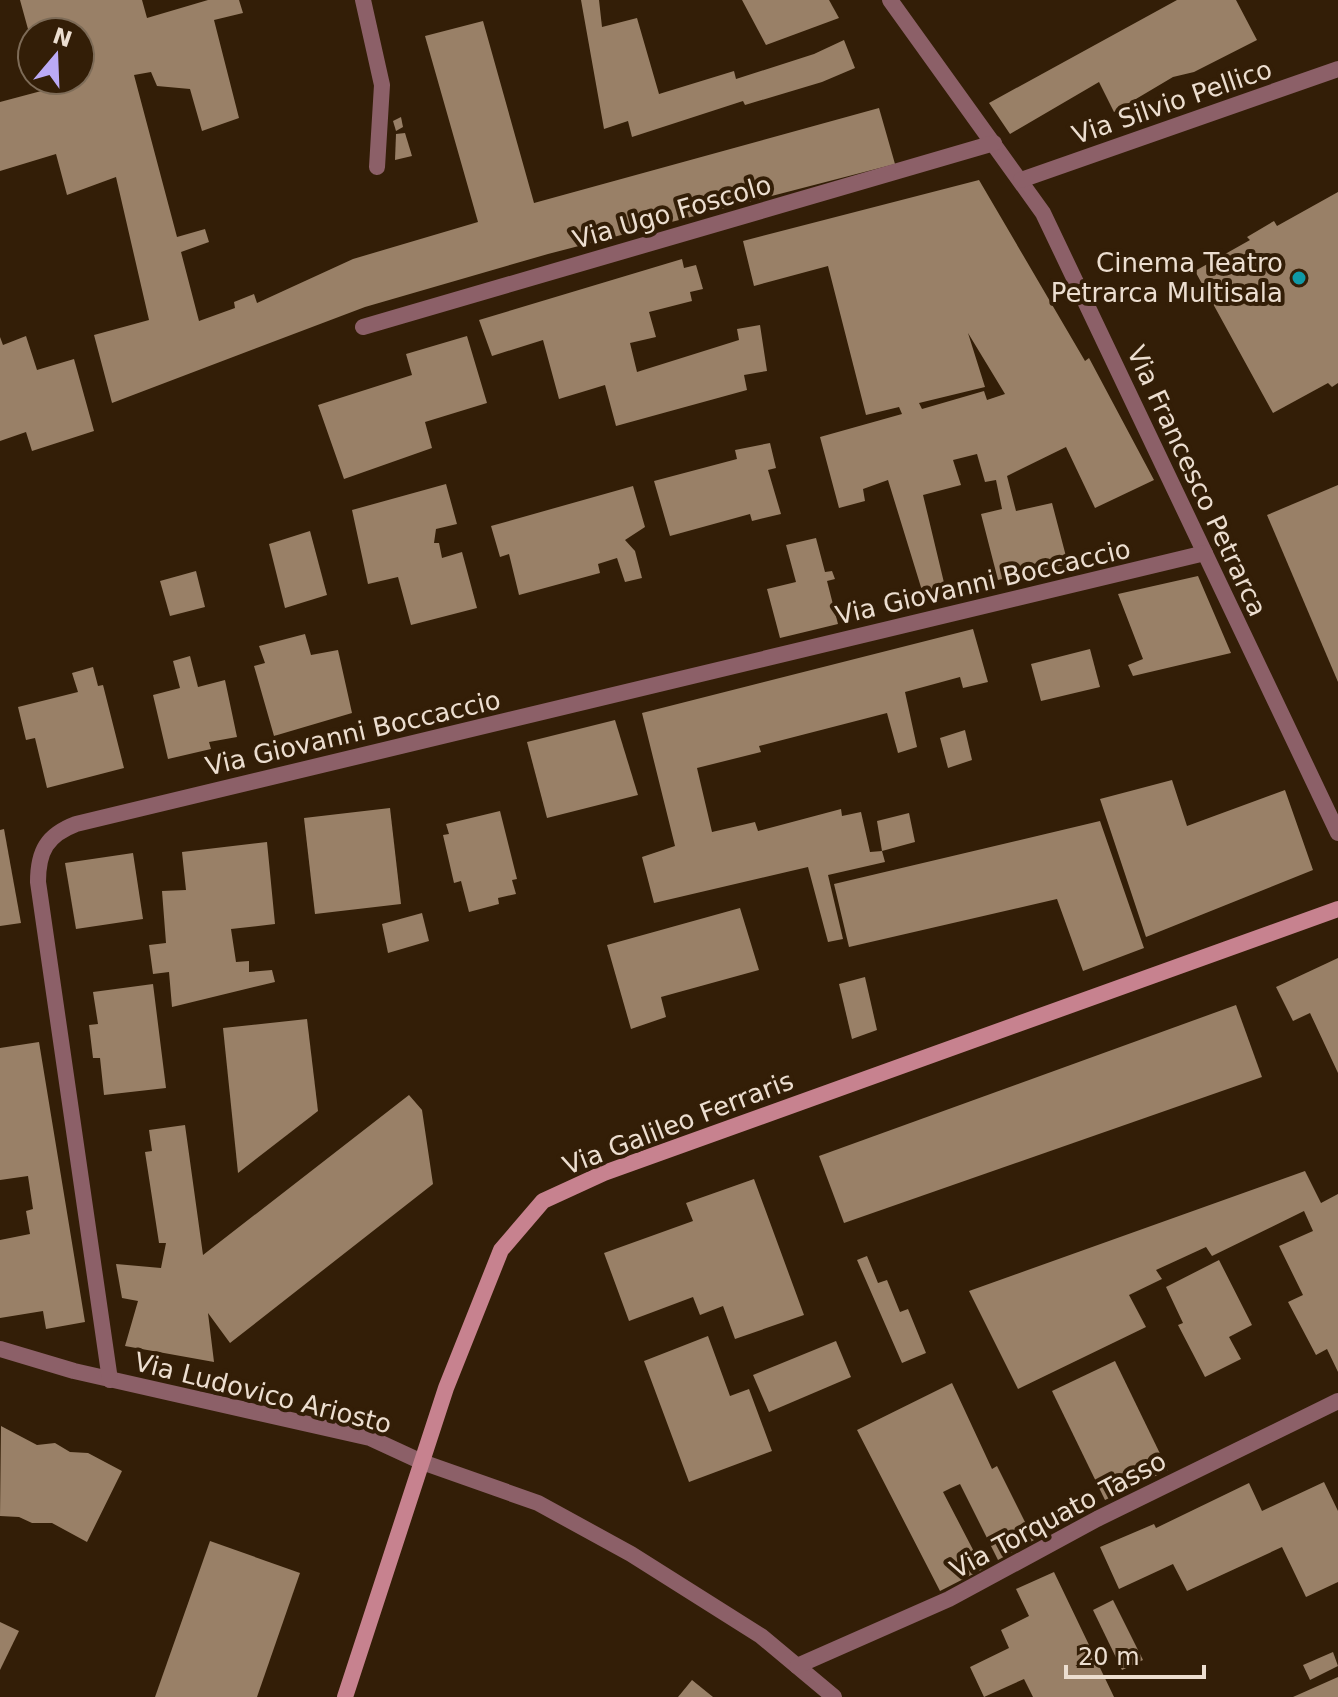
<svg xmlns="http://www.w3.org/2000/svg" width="1338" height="1697" viewBox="0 0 1338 1697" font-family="'DejaVu Sans',sans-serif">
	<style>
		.building { fill: #998067; fill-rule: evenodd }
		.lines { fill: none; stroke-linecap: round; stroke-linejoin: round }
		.minor { stroke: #8c6068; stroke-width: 16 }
		.secondary { stroke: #c7828f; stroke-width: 16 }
		.culture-dot { fill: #0f9aa8; stroke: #331e07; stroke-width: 3 }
		.labels { text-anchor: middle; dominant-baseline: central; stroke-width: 8; stroke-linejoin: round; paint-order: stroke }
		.street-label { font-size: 26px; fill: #ecded0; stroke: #331e07 }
		.poi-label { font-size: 26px; fill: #ecded0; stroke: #331e07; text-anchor: end }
	</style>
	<rect width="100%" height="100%" fill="#331e07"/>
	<!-- building -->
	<g class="building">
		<polygon points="20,0 142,0 147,18 208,0 239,0 243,13 214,20 239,118 202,131 190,89 157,86 151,72 134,75 177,237 205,229 209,242 181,252 199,321 235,308 234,302 254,294 257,303 353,259 478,222 425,36 483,21 534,203 879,108 895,164 548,254 365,307 112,403 94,335 149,320 116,177 67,195 56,154 0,171 0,102 45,90 43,80 80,80 80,32 32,32 31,40"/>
		<polygon points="581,0 599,0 602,27 637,18 659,94 734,71 736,79 814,54 844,40 855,68 822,82 745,105 743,101 632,137 628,121 604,129"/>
		<polygon points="742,0 829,0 839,18 766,45"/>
		<polygon points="1177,0 1236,0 1257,40 1194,72 1173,77 1114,112 1099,82 1010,134 989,103"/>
		<polygon points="401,117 403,127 396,131 393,121"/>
		<polygon points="405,133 412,156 395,160 396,134"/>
		<path d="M 979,180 L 1085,361 L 1089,358 L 1154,480 L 1095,508 L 1066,447 L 1007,476 L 1016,511 L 1052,503 L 1068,564 L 998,580 L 981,514 L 1002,509 L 996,480 L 985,482 L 977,454 L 953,460 L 961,485 L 923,495 L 946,591 L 924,597 L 888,480 L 863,489 L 865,501 L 839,508 L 820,437 L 902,414 L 899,407 L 866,415 L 828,266 L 754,286 L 743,241 ZM 968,333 L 1005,394 L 987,400 L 984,391 L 922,409 L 919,403 L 985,387 Z"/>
		<polygon points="1338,192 1338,383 1332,387 1328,383 1273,413 1195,271 1250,240 1247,237 1274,221 1277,226"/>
		<polygon points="682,259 684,268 696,265 703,289 690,292 692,301 649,312 656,337 630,343 637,372 739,340 737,329 760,325 767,371 744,375 747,390 616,426 605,385 559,399 543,340 492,356 479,320"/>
		<polygon points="26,336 37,370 74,359 94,431 32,451 26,432 0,441 0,337 3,345"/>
		<polygon points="467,336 487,403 425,422 432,448 344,479 318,405 412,375 406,354"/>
		<polygon points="770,443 776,468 768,470 781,514 752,521 750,514 670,536 654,481 737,459 735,450"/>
		<polygon points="446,484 457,524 436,529 434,543 439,543 442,558 462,552 477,608 411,625 398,577 368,584 352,510"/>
		<polygon points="1338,485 1338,682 1267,515"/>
		<polygon points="633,486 645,527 625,540 635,551 642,578 625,582 617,558 598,564 600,573 519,595 509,554 500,557 491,526"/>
		<polygon points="310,531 327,595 285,608 269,544"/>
		<polygon points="816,538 825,572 832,571 835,579 827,581 838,624 780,638 767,589 796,582 786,545"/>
		<polygon points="196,571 205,607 170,616 160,581"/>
		<polygon points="1198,576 1231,653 1133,676 1128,665 1143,659 1118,594"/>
		<polygon points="973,629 988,682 963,688 960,677 905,692 917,747 898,753 887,713 759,746 761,752 697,768 712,832 755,822 758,831 841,809 842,816 861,812 870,852 882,851 885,862 828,875 843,939 828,942 808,867 654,903 642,857 675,846 642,713"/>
		<polygon points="305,634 311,655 338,650 352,713 274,736 254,666 265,663 259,646"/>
		<polygon points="1090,649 1100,687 1041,701 1031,664"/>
		<polygon points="190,656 198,687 225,680 237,737 209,742 211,749 168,759 153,695 180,688 173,661"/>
		<polygon points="93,667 98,686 103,685 124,768 47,788 35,738 26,740 18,707 78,692 72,673"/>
		<polygon points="615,720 638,795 547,818 527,742"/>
		<polygon points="965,730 972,760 948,768 940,738"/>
		<polygon points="1172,780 1187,826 1285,790 1313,870 1146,937 1100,799"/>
		<polygon points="390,808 401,904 315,914 304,818"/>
		<polygon points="500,811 517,879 512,880 516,894 498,898 499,904 469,912 461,881 454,883 443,835 449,834 446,824"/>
		<polygon points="909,813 915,842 882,851 877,821"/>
		<polygon points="1100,821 1144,948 1083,971 1057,899 849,947 834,884"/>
		<polygon points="4,829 21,923 0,926 0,830"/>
		<polygon points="267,842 275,924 231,929 236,962 249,961 249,972 272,970 275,982 172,1007 169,972 153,974 149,945 166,943 162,891 186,890 182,852"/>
		<polygon points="133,853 143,919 76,929 65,863"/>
		<polygon points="740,908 759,970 661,997 666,1017 631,1029 607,945"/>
		<polygon points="422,913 429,941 388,953 382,924"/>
		<polygon points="1338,958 1338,1073 1310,1013 1293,1021 1276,987"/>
		<polygon points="865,977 877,1030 852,1039 839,984"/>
		<polygon points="153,984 166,1088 104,1095 100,1058 93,1058 89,1025 98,1024 93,992"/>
		<polygon points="1236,1005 1262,1077 844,1223 819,1156"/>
		<polygon points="307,1019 318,1111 238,1173 223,1028"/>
		<polygon points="39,1042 85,1322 46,1329 43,1311 0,1318 0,1240 30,1234 26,1211 33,1209 28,1176 0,1180 0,1048"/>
		<polygon points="409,1095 422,1110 433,1184 230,1343 208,1313 214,1362 125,1346 138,1301 122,1298 116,1264 161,1268 166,1243 159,1243 145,1152 152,1151 149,1130 185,1125 203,1255"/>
		<polygon points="1305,1171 1321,1203 1338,1194 1338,1372 1327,1349 1316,1355 1288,1302 1303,1295 1279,1246 1313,1231 1304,1211 1212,1256 1206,1247 1156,1270 1162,1279 1129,1295 1146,1327 1018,1389 969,1291"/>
		<polygon points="754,1179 804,1315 735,1339 723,1306 700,1315 693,1297 629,1321 604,1253 693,1221 686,1203"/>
		<polygon points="867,1256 878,1283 887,1280 900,1312 908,1309 926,1353 902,1363 857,1260"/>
		<polygon points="1219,1260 1252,1325 1229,1337 1241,1359 1205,1377 1178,1325 1183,1323 1166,1287"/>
		<polygon points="708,1336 730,1396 749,1389 772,1451 689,1482 644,1361"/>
		<polygon points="836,1341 851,1377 769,1412 753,1375"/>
		<polygon points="1115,1361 1168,1470 1105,1500 1052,1391"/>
		<polygon points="952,1383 992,1469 997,1466 1034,1540 998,1560 960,1484 951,1488 943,1492 983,1569 940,1591 857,1430"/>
		<polygon points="1,1426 37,1445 55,1443 70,1452 88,1453 122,1471 87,1542 52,1523 32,1523 19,1517 0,1516"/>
		<polygon points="1324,1482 1338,1511 1338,1582 1306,1597 1282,1547 1187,1591 1173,1564 1119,1589 1100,1547 1154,1524 1156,1528 1249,1483 1262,1511"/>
		<polygon points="210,1541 300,1573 257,1697 155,1697"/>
		<polygon points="1054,1572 1114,1697 1033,1697 1024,1679 984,1697 970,1667 1009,1648 1001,1630 1029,1616 1016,1589"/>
		<polygon points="1113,1600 1143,1660 1122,1670 1093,1610"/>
		<polygon points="0,1622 19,1631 0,1670"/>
		<polygon points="1333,1652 1338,1666 1310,1680 1303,1665"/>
		<polygon points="1338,1677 1338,1697 1293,1697"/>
		<polygon points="692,1680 713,1697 678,1697"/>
	</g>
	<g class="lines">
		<!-- minor -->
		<g class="minor">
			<polyline points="363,0 382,85 377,167"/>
			<polyline points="890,0 1043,213 1338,833"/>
			<polyline points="1021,180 1338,69"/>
			<polyline points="363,327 994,143"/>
			<polyline points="0,1349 74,1371 370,1438 422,1462 538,1503 631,1554 761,1636 834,1697"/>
			<path d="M 110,1380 L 38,882 C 38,851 47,835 76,824 L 1205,553"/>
			<polyline points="797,1666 949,1599 1097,1519 1338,1401"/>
		</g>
		<!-- secondary -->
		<polyline class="secondary" points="345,1697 446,1388 501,1250 543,1201 604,1173 1338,909"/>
	</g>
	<!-- markers -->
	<circle class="culture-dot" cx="1299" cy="278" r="8"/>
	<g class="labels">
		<!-- street labels -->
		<g class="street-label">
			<text transform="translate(1172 102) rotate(-19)">Via Silvio Pellico</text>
			<text transform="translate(672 212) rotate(-16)">Via Ugo Foscolo</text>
			<text transform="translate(1197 481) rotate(65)">Via Francesco Petrarca</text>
			<text transform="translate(983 582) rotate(-13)">Via Giovanni Boccaccio</text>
			<text transform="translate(353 733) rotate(-13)">Via Giovanni Boccaccio</text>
			<text transform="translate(678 1123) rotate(-21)">Via Galileo Ferraris</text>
			<text transform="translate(263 1393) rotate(14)">Via Ludovico Ariosto</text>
			<text transform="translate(1058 1515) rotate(-28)">Via Torquato Tasso</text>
		</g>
		<!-- poi labels -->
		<g class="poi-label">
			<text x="1283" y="263">Cinema Teatro<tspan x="1283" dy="30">Petrarca Multisala</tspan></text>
		</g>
	</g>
	<!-- north arrow -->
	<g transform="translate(56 56) rotate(19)"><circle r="38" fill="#331e07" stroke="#7d6b57" stroke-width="2"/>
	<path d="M0-6L14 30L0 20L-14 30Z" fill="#bbaaf6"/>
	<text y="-12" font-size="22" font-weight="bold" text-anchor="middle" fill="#ecded0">N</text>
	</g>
	<!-- scale -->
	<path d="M1066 1665v12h138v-12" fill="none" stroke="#ecded0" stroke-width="4"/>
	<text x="1078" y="1665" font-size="24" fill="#ecded0" stroke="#331e07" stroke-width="6" paint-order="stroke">20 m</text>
</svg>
